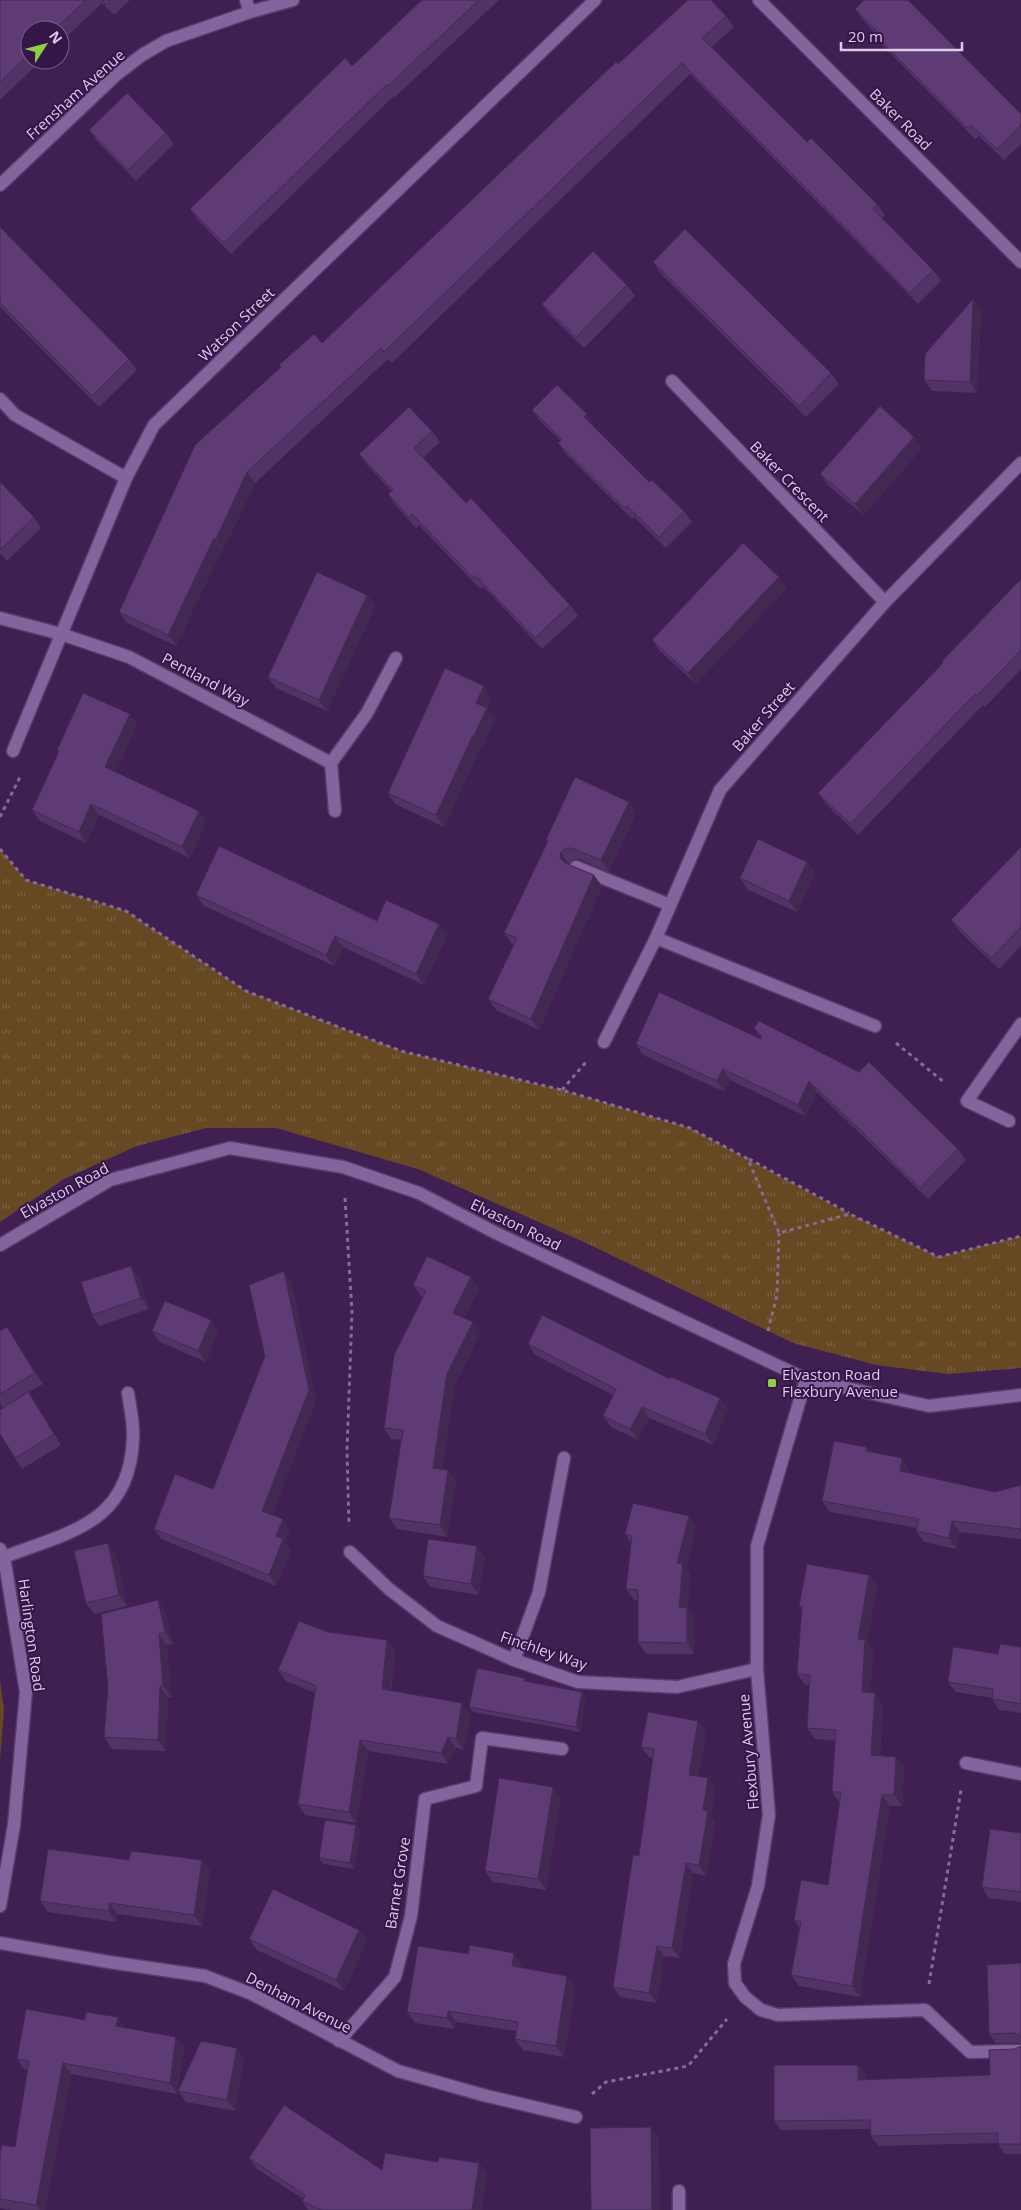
<svg xmlns="http://www.w3.org/2000/svg" width="1021" height="2210" viewBox="0 0 1021 2210" font-family="'Open Sans',sans-serif">
	<style>
		.grass { fill: url(#grass-tufts) }
		.lines { fill: none; stroke-linecap: round; stroke-linejoin: round }
		.minor-casing { stroke: #593c69; stroke-width: 15 }
		.path { stroke: #866c97; stroke-width: 3; stroke-dasharray: 4 4; stroke-linecap: butt }
		.minor { stroke: #85639c; stroke-width: 12 }
		.wall { fill: #523365 }
		.shaded-wall { fill: #422952 }
		.building { fill: #5f3b75; stroke: #422952 }
		.poi-dot { fill: #8dce44; stroke: #361548; stroke-width: 2 }
		.labels { text-anchor: middle; dominant-baseline: central; stroke-width: 4; stroke-linejoin: round; paint-order: stroke }
		.street-label { font-size: 15px; fill: #ddcbeb; stroke: #361548 }
		.poi-label { font-size: 15px; fill: #ddcbeb; stroke: #361548; text-anchor: start }
	</style>
	<defs>
		<pattern id="grass-tufts" width="24" height="20" patternUnits="userSpaceOnUse" patternTransform="scale(1.25)"><rect width="24" height="20" fill="#664823"/><path d="M3 7l-1-3M5 7V3M7 7l1-3M15 17l-1-3M17 17v-4M19 17l1-3" fill="none" stroke="#7b6143"/></pattern>
	</defs>
	<rect width="100%" height="100%" fill="#401f53"/>
	<!-- grass -->
	<g class="grass">
		<polygon points="0,849 26,880 126,911 246,991 401,1051 562,1090 690,1128 850,1214 939,1257 1021,1236 1021,1368 948,1374 876,1365 793,1343 582,1241 418,1169 276,1128 206,1128 137,1146 64,1179 0,1222"/>
		<polygon points="0,1680 4,1711 0,1760"/>
	</g>
	<g class="lines">
		<!-- minor casing -->
		<g class="minor-casing">
			<g id="minor">
				<polyline points="246,0 250,12"/>
				<polyline points="759,0 1021,262"/>
				<polyline points="0,185 116,75 142,55 166,41 250,12 293,0"/>
				<polyline points="672,381 885,602"/>
				<polyline points="0,399 15,415 126,478"/>
				<polyline points="0,618 61,634 129,657 331,763 367,713 396,658"/>
				<polyline points="13,751 126,478 154,425 595,0"/>
				<polyline points="331,763 335,811"/>
				<polyline points="576,867 670,905"/>
				<polyline points="656,938 875,1026"/>
				<polyline points="604,1042 656,938 720,790 885,602 1021,463"/>
				<polyline points="1009,1121 967,1101 1021,1024"/>
				<polyline points="0,1245 110,1180 230,1148 343,1167 419,1193 496,1233 806,1379 929,1406 1021,1395"/>
				<polyline points="806,1379 757,1546 757,1669 769,1815 758,1886 734,1964 735,1983 745,1997 761,2010 778,2015 925,2010 970,2052 1021,2051"/>
				<polyline points="0,1549 4,1557 26,1692 14,1825 0,1906"/>
				<polyline points="350,1552 389,1589 437,1626 514,1660 578,1682 677,1687 757,1669"/>
				<path d="M 4,1557 C 70,1532 130,1523 133,1438 C 134,1424 130,1407 128,1393"/>
				<polyline points="514,1660 539,1592 564,1458"/>
				<polyline points="966,1763 1021,1774"/>
				<polyline points="0,1943 109,1962 205,1976 252,1994 398,2071 483,2095 576,2117"/>
				<polyline points="339,2041 395,1977 411,1916 425,1799 476,1786 482,1738 562,1749"/>
				<polyline points="679,2191 679,2210"/>
			</g>
		</g>
		<!-- path -->
		<g class="path">
			<polyline points="0,817 20,777"/>
			<polyline points="0,849 26,880 126,911 246,991 401,1051 562,1090 690,1128 748,1159 779,1233 850,1214 939,1257 1021,1236"/>
			<polyline points="896,1043 945,1083"/>
			<polyline points="562,1090 586,1062"/>
			<polyline points="749,1159 849,1213"/>
			<polyline points="345,1198 352,1312 347,1451 349,1526"/>
			<polyline points="768,1331 777,1295 779,1233"/>
			<polyline points="929,1984 961,1790"/>
			<polyline points="592,2094 606,2082 688,2066 727,2019"/>
		</g>
		<!-- minor -->
		<use href="#minor" class="minor"/>
	</g>
	<!-- wall -->
	<g class="wall">
		<polygon points="0,0 130,0 114,15 102,3 60,43 60,30 30,30 30,60 42,60 0,100"/>
		<polygon points="422,0 499,0 395,97 394,96 231,254 198,220 190,209 352,66"/>
		<polygon points="855,9 1021,114 1021,144 1004,160 979,136 975,139 883,46 875,35 876,34 863,20"/>
		<polygon points="726,16 734,27 712,47 807,142 877,204 885,215 882,218 933,270 941,281 918,304 690,74 392,363 388,359 255,483 223,550 222,549 176,646 127,623 119,612 322,343 618,64"/>
		<polygon points="89,130 166,133 174,144 136,181 97,141"/>
		<polygon points="0,227 129,359 137,370 99,407 0,307"/>
		<polygon points="653,262 831,373 839,384 806,417 660,273"/>
		<polygon points="627,285 635,296 584,348 550,315 542,304"/>
		<polygon points="981,310 977,393 932,391 924,380"/>
		<polygon points="532,410 587,414 594,425 593,427 649,482 684,511 692,522 666,548 634,517 632,519 566,454 558,443 561,441 540,421"/>
		<polygon points="432,431 440,442 423,458 466,503 570,605 578,616 542,649 483,586 480,589 419,525 416,528 395,505 388,494 391,491 367,465 359,454"/>
		<polygon points="922,448 863,515 828,485 820,474"/>
		<polygon points="0,482 34,517 41,528 7,561 0,553"/>
		<polygon points="1021,579 1021,669 985,707 983,705 858,835 826,804 818,793 943,663"/>
		<polygon points="787,588 696,684 660,651 652,640"/>
		<polygon points="367,595 375,606 327,711 276,688 268,677"/>
		<polygon points="491,697 487,708 495,719 482,747 481,746 444,827 395,804 388,793"/>
		<polygon points="130,714 137,725 115,772 199,811 206,822 190,858 99,815 86,843 40,821 32,810 59,752 57,750"/>
		<polygon points="636,813 609,872 579,859 574,859 569,864 569,865 602,886 539,1030 496,1010 488,999 514,945 512,944 504,933 547,842 546,840"/>
		<polygon points="1021,847 1021,946 999,969 959,931 951,920"/>
		<polygon points="807,862 815,873 797,912 748,890 740,878"/>
		<polygon points="196,895 377,921 439,924 447,935 424,985 343,947 334,966 204,906"/>
		<polygon points="754,1028 958,1149 966,1160 928,1199 817,1092 805,1116 730,1080 725,1092 643,1055 636,1044 761,1039 761,1038"/>
		<polygon points="139,1277 149,1309 99,1326 92,1315"/>
		<polygon points="291,1282 316,1400 272,1515 290,1530 285,1542 291,1550 276,1586 161,1539 154,1529 213,1489 265,1356"/>
		<polygon points="413,1285 479,1288 464,1318 473,1322 480,1333 455,1385 442,1469 448,1470 456,1481 447,1537 397,1529 389,1518 401,1440 391,1439 384,1428 423,1297 421,1296"/>
		<polygon points="7,1327 43,1384 29,1392 36,1403 61,1445 22,1469 15,1458 3,1408 0,1403 0,1331"/>
		<polygon points="152,1331 218,1331 206,1362 160,1342"/>
		<polygon points="528,1344 670,1379 720,1398 728,1409 713,1445 649,1418 638,1440 611,1427 603,1416 613,1395 535,1355"/>
		<polygon points="866,1447 870,1452 902,1458 909,1469 909,1473 995,1492 1021,1485 1021,1539 960,1532 956,1549 924,1542 916,1531 917,1528 830,1512 822,1501"/>
		<polygon points="689,1516 696,1527 686,1568 690,1574 688,1608 695,1619 694,1654 646,1654 638,1642 638,1600 634,1600 626,1589 631,1543 625,1534"/>
		<polygon points="116,1554 127,1606 94,1614 86,1603"/>
		<polygon points="485,1557 479,1595 430,1587 423,1576"/>
		<polygon points="869,1575 877,1586 867,1642 873,1651 870,1693 883,1704 880,1755 896,1757 904,1768 902,1806 890,1806 860,1997 799,1986 791,1975 799,1928 794,1920 828,1885 840,1803 832,1792 836,1741 815,1739 807,1728 810,1685 805,1685 797,1674 802,1609 799,1606"/>
		<polygon points="165,1611 173,1644 167,1645 171,1697 168,1697 166,1751 112,1749 104,1737"/>
		<polygon points="328,1632 395,1651 391,1690 470,1714 464,1750 456,1748 448,1764 368,1751 356,1823 305,1815 298,1804 315,1693 286,1681 278,1670"/>
		<polygon points="1021,1647 1021,1713 999,1710 992,1699 992,1698 956,1692 948,1682 998,1654"/>
		<polygon points="524,1678 527,1682 582,1692 586,1698 580,1732 473,1712 469,1707"/>
		<polygon points="698,1721 706,1732 698,1776 715,1788 711,1816 715,1821 706,1876 693,1873 680,1958 664,1956 657,2003 620,1997 613,1987 639,1856 653,1758 649,1757 641,1747"/>
		<polygon points="561,1798 546,1890 493,1882 485,1871"/>
		<polygon points="360,1831 354,1869 323,1864 319,1858"/>
		<polygon points="1021,1833 1021,1902 989,1898 982,1887"/>
		<polygon points="129,1860 202,1860 210,1871 202,1926 117,1914 116,1922 48,1912 40,1901"/>
		<polygon points="359,1930 367,1941 344,1991 257,1950 249,1939"/>
		<polygon points="1021,1963 1021,2043 996,2043 989,2034"/>
		<polygon points="521,1964 521,1968 567,1976 575,1987 564,2057 523,2050 515,2039 516,2031 456,2022 455,2029 415,2023 407,2012"/>
		<polygon points="125,2028 184,2047 177,2094 71,2074 45,2210 12,2210 0,2208 0,2154 15,2147 28,2070 24,2069 17,2059"/>
		<polygon points="1021,2046 1021,2154 1005,2154 998,2144 998,2143 878,2146 871,2136 871,2129 781,2130 774,2121 858,2065 865,2074 865,2080 990,2075 1015,2049"/>
		<polygon points="237,2048 244,2059 235,2111 186,2102 178,2091"/>
		<polygon points="249,2158 382,2170 438,2162 479,2163 487,2174 482,2210 308,2210 302,2201 303,2199 257,2169"/>
	</g>
	<!-- shaded-wall -->
	<g class="shaded-wall">
		<polygon points="973,299 981,310 977,393 970,382"/>
		<polygon points="587,414 594,425 592,428 584,417"/>
		<polygon points="914,437 922,448 863,515 855,504"/>
		<polygon points="247,472 255,483 223,550 216,539"/>
		<polygon points="214,538 222,549 176,646 168,635"/>
		<polygon points="779,577 787,588 696,684 688,673"/>
		<polygon points="367,595 375,606 327,711 319,700"/>
		<polygon points="484,686 491,697 484,714 476,703"/>
		<polygon points="487,708 495,719 482,747 474,736"/>
		<polygon points="130,714 137,725 113,778 105,767"/>
		<polygon points="473,735 481,746 444,827 436,815"/>
		<polygon points="629,802 636,813 609,872 601,860"/>
		<polygon points="91,804 99,815 86,843 79,832"/>
		<polygon points="199,811 206,822 190,858 182,847"/>
		<polygon points="561,852 569,864 568,869 560,858"/>
		<polygon points="807,862 815,873 797,912 789,901"/>
		<polygon points="594,875 602,886 539,1030 531,1019"/>
		<polygon points="439,924 447,935 424,985 416,974"/>
		<polygon points="335,936 343,947 334,966 326,955"/>
		<polygon points="723,1069 730,1080 725,1092 717,1081"/>
		<polygon points="809,1081 817,1092 805,1116 798,1105"/>
		<polygon points="131,1266 139,1277 149,1309 141,1298"/>
		<polygon points="284,1271 291,1282 316,1400 270,1522 262,1511"/>
		<polygon points="471,1277 479,1288 461,1324 453,1313"/>
		<polygon points="211,1320 218,1331 206,1362 198,1351"/>
		<polygon points="473,1322 480,1333 455,1385 441,1479 433,1468 447,1374"/>
		<polygon points="7,1327 14,1338 43,1384 35,1373"/>
		<polygon points="28,1392 36,1403 61,1445 54,1434"/>
		<polygon points="720,1398 728,1409 713,1445 705,1434"/>
		<polygon points="642,1407 649,1418 638,1440 630,1429"/>
		<polygon points="902,1458 909,1469 907,1482 900,1471"/>
		<polygon points="448,1470 456,1481 447,1537 440,1525"/>
		<polygon points="689,1516 696,1527 686,1568 690,1574 688,1608 695,1619 694,1654 687,1643 679,1607 677,1563"/>
		<polygon points="283,1519 290,1530 285,1542 291,1550 276,1586 269,1575 276,1536"/>
		<polygon points="952,1521 960,1532 956,1549 949,1538"/>
		<polygon points="108,1543 116,1554 127,1606 119,1595"/>
		<polygon points="477,1546 485,1557 479,1595 471,1584"/>
		<polygon points="869,1575 877,1586 867,1642 873,1651 870,1703 862,1692 858,1639"/>
		<polygon points="158,1600 165,1611 173,1644 165,1632"/>
		<polygon points="159,1634 167,1645 171,1697 163,1686"/>
		<polygon points="387,1640 395,1651 389,1700 382,1689"/>
		<polygon points="160,1686 168,1697 166,1751 158,1740"/>
		<polygon points="582,1692 586,1698 580,1732 576,1727"/>
		<polygon points="875,1693 883,1704 879,1766 871,1755"/>
		<polygon points="462,1703 470,1714 464,1750 456,1739"/>
		<polygon points="698,1721 706,1732 696,1785 689,1775"/>
		<polygon points="448,1737 456,1748 448,1764 441,1753"/>
		<polygon points="360,1740 368,1751 356,1823 349,1812"/>
		<polygon points="896,1757 904,1768 902,1806 894,1795"/>
		<polygon points="708,1778 715,1788 711,1816 715,1821 706,1876 699,1865 703,1810"/>
		<polygon points="553,1787 561,1798 546,1890 538,1879"/>
		<polygon points="882,1795 890,1806 860,1997 852,1986"/>
		<polygon points="356,1825 360,1831 354,1869 350,1863"/>
		<polygon points="202,1860 210,1871 202,1926 194,1915"/>
		<polygon points="686,1863 693,1873 680,1958 672,1948"/>
		<polygon points="110,1903 117,1914 116,1922 108,1911"/>
		<polygon points="359,1930 367,1941 344,1991 336,1980"/>
		<polygon points="657,1946 664,1956 657,2003 649,1993"/>
		<polygon points="514,1953 521,1964 519,1977 512,1966"/>
		<polygon points="567,1976 575,1987 564,2057 556,2046"/>
		<polygon points="448,2011 456,2022 455,2029 447,2018"/>
		<polygon points="118,2017 125,2028 116,2026"/>
		<polygon points="176,2037 184,2047 177,2094 170,2083"/>
		<polygon points="237,2048 244,2059 235,2111 227,2100"/>
		<polygon points="63,2063 71,2074 45,2210 40,2210 36,2205"/>
		<polygon points="858,2065 865,2074 865,2090 858,2080"/>
		<polygon points="651,2127 659,2138 660,2210 652,2210"/>
		<polygon points="479,2163 487,2174 482,2210 472,2210"/>
	</g>
	<!-- building -->
	<g class="building">
		<polygon points="0,0 86,0 54,30 30,30 30,53 0,82"/>
		<polygon points="102,0 111,0 106,4"/>
		<polygon points="422,0 479,0 388,86 386,85 224,243 190,209 345,58 352,66"/>
		<polygon points="688,0 711,0 726,16 702,38 807,142 811,138 877,204 873,209 933,270 910,293 682,63 384,352 381,348 247,472 216,539 214,538 168,635 119,612 195,445 281,367 279,365 314,334 322,343 616,62 618,64"/>
		<polygon points="864,0 908,0 1021,114 1021,125 997,149 971,125 967,128 875,35 878,32 855,9"/>
		<polygon points="127,93 166,133 128,170 89,130"/>
		<polygon points="0,227 129,359 92,396 0,303"/>
		<polygon points="685,229 831,373 799,406 653,262"/>
		<polygon points="593,251 627,285 576,337 542,304"/>
		<polygon points="973,299 970,382 924,380 925,354"/>
		<polygon points="557,385 587,414 584,417 649,482 652,480 684,511 659,537 627,506 624,508 558,443 562,439 532,410"/>
		<polygon points="880,406 914,437 855,504 820,474"/>
		<polygon points="409,407 432,431 414,448 466,503 471,498 570,605 535,638 475,575 473,578 412,514 409,517 388,494 393,490 359,454"/>
		<polygon points="0,482 34,517 0,550"/>
		<polygon points="743,543 779,577 688,673 652,640"/>
		<polygon points="317,572 367,595 319,700 268,677"/>
		<polygon points="1021,579 1021,650 977,696 975,694 850,824 818,793 943,663 942,661"/>
		<polygon points="445,668 484,686 476,703 487,708 474,736 473,735 436,815 388,793"/>
		<polygon points="83,693 130,714 105,767 199,811 182,847 91,804 79,832 32,810 59,751 57,750"/>
		<polygon points="575,777 629,802 601,860 571,848 567,848 561,852 560,858 565,863 594,875 531,1019 488,999 517,938 504,933 548,841 546,840"/>
		<polygon points="758,839 807,862 789,901 740,878"/>
		<polygon points="219,846 377,921 386,900 439,924 416,974 335,936 326,955 196,895"/>
		<polygon points="1021,847 1021,927 991,958 951,920"/>
		<polygon points="659,992 761,1039 762,1036 754,1028 759,1021 859,1072 869,1062 958,1149 920,1188 809,1081 798,1105 723,1069 717,1081 636,1044"/>
		<polygon points="427,1256 471,1277 453,1313 473,1322 447,1374 433,1468 448,1470 440,1525 389,1518 403,1430 384,1428 394,1355 426,1291 413,1285"/>
		<polygon points="131,1266 141,1298 92,1315 81,1282"/>
		<polygon points="284,1271 309,1390 262,1511 283,1519 276,1536 283,1539 269,1575 154,1529 175,1474 213,1489 265,1356 249,1285"/>
		<polygon points="165,1301 211,1320 198,1351 152,1331"/>
		<polygon points="542,1315 670,1379 671,1377 720,1398 705,1434 642,1407 630,1429 603,1416 616,1389 528,1344"/>
		<polygon points="7,1327 35,1373 0,1394 0,1331"/>
		<polygon points="28,1392 54,1434 15,1458 0,1434 0,1410"/>
		<polygon points="834,1441 866,1447 866,1451 902,1458 900,1471 995,1492 1021,1485 1021,1532 1021,1529 952,1521 949,1538 916,1531 919,1519 822,1501"/>
		<polygon points="633,1503 689,1516 677,1563 683,1563 679,1607 687,1608 687,1643 638,1642 638,1590 626,1589 632,1536 625,1534"/>
		<polygon points="428,1539 477,1546 471,1584 423,1576"/>
		<polygon points="108,1543 119,1595 86,1603 74,1551"/>
		<polygon points="807,1564 869,1575 858,1639 865,1640 862,1692 875,1693 871,1755 896,1757 894,1795 882,1795 852,1986 791,1975 801,1922 794,1920 801,1880 828,1885 841,1792 832,1792 836,1730 807,1728 810,1675 797,1674 802,1606 799,1606"/>
		<polygon points="158,1600 165,1632 159,1634 163,1686 160,1686 158,1740 104,1737 108,1688 101,1614"/>
		<polygon points="299,1621 328,1632 387,1640 382,1689 462,1703 456,1739 448,1737 441,1753 360,1740 349,1812 298,1804 316,1686 278,1670"/>
		<polygon points="1000,1644 1021,1647 1021,1704 992,1699 993,1689 948,1682 953,1647 998,1654"/>
		<polygon points="477,1668 524,1678 524,1681 582,1692 576,1727 469,1707"/>
		<polygon points="648,1712 698,1721 689,1775 708,1778 703,1810 708,1811 699,1865 686,1863 672,1948 657,1946 649,1993 613,1987 633,1855 639,1856 654,1749 641,1747"/>
		<polygon points="499,1778 553,1787 538,1879 485,1871"/>
		<polygon points="325,1820 356,1825 350,1863 319,1858"/>
		<polygon points="990,1829 1021,1833 1021,1892 982,1887"/>
		<polygon points="48,1849 129,1860 131,1851 202,1860 194,1915 110,1903 108,1911 40,1901"/>
		<polygon points="273,1889 359,1930 336,1980 249,1939"/>
		<polygon points="470,1945 514,1953 512,1966 567,1976 556,2046 515,2039 518,2022 448,2011 447,2018 407,2012 418,1946 468,1954"/>
		<polygon points="1021,1963 1021,2037 1015,2033 989,2034 987,1965"/>
		<polygon points="26,2009 85,2020 86,2012 118,2017 116,2026 176,2037 170,2083 63,2063 36,2205 0,2199 0,2154 2,2145 15,2147 29,2061 17,2059"/>
		<polygon points="201,2041 237,2048 227,2100 178,2091"/>
		<polygon points="1021,2046 1021,2144 998,2144 998,2133 871,2136 870,2120 774,2121 774,2065 858,2065 858,2080 990,2075 989,2050 1015,2049"/>
		<polygon points="284,2105 382,2170 385,2153 438,2162 439,2157 479,2163 472,2210 321,2210 302,2201 305,2195 249,2158"/>
		<polygon points="651,2127 652,2210 591,2210 590,2128"/>
	</g>
	<!-- markers -->
	<rect class="poi-dot" x="767" y="1378" width="10" height="10" rx="2.5"/>
	<g class="labels">
		<!-- street labels -->
		<g class="street-label">
			<text transform="translate(75 94) rotate(-42)">Frensham Avenue</text>
			<text transform="translate(901 119) rotate(45)">Baker Road</text>
			<text transform="translate(236 324) rotate(-44)">Watson Street</text>
			<text transform="translate(790 481) rotate(46)">Baker Crescent</text>
			<text transform="translate(206 679) rotate(28)">Pentland Way</text>
			<text transform="translate(763 716) rotate(-49)">Baker Street</text>
			<text transform="translate(64 1190) rotate(-29)">Elvaston Road</text>
			<text transform="translate(516 1224) rotate(26)">Elvaston Road</text>
			<text transform="translate(32 1635) rotate(82)">Harlington Road</text>
			<text transform="translate(544 1650) rotate(19)">Finchley Way</text>
			<text transform="translate(748 1752) rotate(-95)">Flexbury Avenue</text>
			<text transform="translate(397 1883) rotate(-81)">Barnet Grove</text>
			<text transform="translate(299 2002) rotate(27)">Denham Avenue</text>
		</g>
		<!-- poi labels -->
		<g class="poi-label">
			<text x="782" y="1374">Elvaston Road<tspan x="782" dy="17">Flexbury Avenue</tspan></text>
		</g>
	</g>
	<!-- north arrow -->
	<g transform="translate(45 45) rotate(54)"><circle r="24" fill="#361548" stroke="#795e89"/>
	<path d="M0-4L9 19L0 12L-9 19Z" fill="#8dce44"/>
	<text y="-8" font-size="14" font-weight="bold" text-anchor="middle" fill="#ddcbeb">N</text>
	</g>
	<!-- scale -->
	<path d="M841 42v8h121v-8" fill="none" stroke="#ddcbeb" stroke-width="2.5"/>
	<text x="848" y="42" font-size="15" fill="#ddcbeb" stroke="#361548" stroke-width="4" paint-order="stroke">20 m</text>
</svg>
